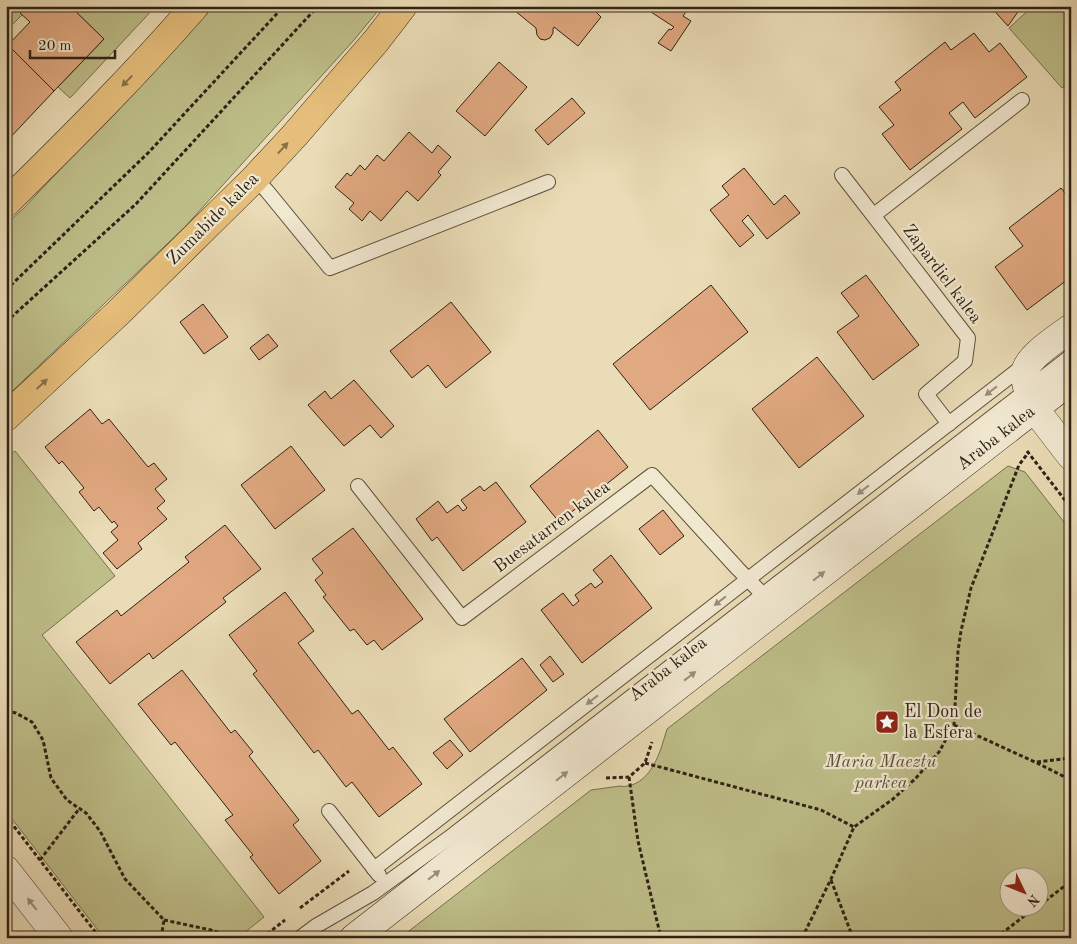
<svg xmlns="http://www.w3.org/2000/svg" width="1077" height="944" viewBox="0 0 1077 944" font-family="'Old Standard TT',serif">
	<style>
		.green { fill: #bebe89; stroke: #76704f; fill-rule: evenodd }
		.building { fill: #e1a981; stroke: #2e2115 }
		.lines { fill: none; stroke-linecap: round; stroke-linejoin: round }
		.lane-casing { stroke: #5d503d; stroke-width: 16 }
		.street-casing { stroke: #5d503d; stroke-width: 29 }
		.secondary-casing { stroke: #2e2115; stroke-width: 29 }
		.primary-casing { stroke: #2e2115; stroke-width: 29 }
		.path { stroke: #2e2115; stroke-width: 3; stroke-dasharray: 4 2.5; stroke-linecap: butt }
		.lane { stroke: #f1e8d0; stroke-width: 14 }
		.street { stroke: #f1e8d0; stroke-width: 28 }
		.secondary { stroke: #f1e8d0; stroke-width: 28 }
		.primary { stroke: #e5be7b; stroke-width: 28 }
		.oneway { fill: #8a7048 }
		.oneway2 { fill: #998e7c }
		.labels { text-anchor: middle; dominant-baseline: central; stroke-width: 4.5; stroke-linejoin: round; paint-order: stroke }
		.street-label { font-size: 18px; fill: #2e2115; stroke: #f1e8d0 }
		.poi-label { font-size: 18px; fill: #2e2115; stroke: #f1e8d0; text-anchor: start }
		.park-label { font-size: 18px; font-style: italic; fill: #595038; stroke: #f1e8d0 }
	</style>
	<rect width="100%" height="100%" fill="#eadcb6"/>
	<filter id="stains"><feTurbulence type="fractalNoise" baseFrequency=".004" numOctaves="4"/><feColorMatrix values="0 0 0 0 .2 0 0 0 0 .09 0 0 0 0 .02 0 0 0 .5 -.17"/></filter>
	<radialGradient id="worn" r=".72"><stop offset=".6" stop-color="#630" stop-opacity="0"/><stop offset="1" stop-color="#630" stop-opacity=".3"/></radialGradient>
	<!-- green -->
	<g class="green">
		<polygon points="6,6 26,6 20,12 22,15 9,28 6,25"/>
		<polygon points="70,6 156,6 70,98 58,87 104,39"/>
		<polygon points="208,6 382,6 354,40 184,228 6,397 6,224 24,208 145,78"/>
		<polygon points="1033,6 1071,6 1071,81 1062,88 1009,28"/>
		<polygon points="15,451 115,576 42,635 264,917 238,938 104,938 6,811 6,458"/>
		<path d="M 1008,466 L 1025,472 L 1071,531 L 1071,938 L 400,938 L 591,790 L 620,786 C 625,787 627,786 632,785 C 654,777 661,749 667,729 ZM 1010,876 L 1040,876 L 1040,906 L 1010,906 Z"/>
	</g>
	<!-- building -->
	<g class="building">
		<polygon points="26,6 70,6 104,39 54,91 8,45 30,22 20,13"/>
		<polygon points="509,6 590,6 601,17 578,46 554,27 553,29 553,33 550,38 545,40 540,39 537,35 536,28"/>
		<polygon points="655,6 690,6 683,16 691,21 671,51 658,43 669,29 671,30 674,27 651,12"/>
		<polygon points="990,6 1022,6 1008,26"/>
		<polygon points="974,33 989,52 1000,43 1027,77 975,118 963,102 949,113 962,129 910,170 882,134 894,125 879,107 901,90 895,82 945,42 951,50"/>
		<polygon points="8,45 54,91 6,142 6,47"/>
		<polygon points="499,62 527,87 485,136 456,111"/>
		<polygon points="572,98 585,113 548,145 535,130"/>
		<polygon points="409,132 432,153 438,145 451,157 438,172 441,175 418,201 407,191 381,221 370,211 362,221 349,209 354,203 335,187 347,173 351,176 360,165 365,170 377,155 384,161"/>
		<polygon points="744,168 774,205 785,195 800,213 767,239 748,215 742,221 754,235 740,247 710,210 729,195 722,186"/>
		<polygon points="1061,188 1071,200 1071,277 1027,310 995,267 1023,246 1009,228"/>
		<polygon points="866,275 919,345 873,380 837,332 859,316 841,293"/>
		<polygon points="711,285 748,332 650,410 613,364"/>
		<polygon points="451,302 491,352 446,388 428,365 412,378 390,351"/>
		<polygon points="203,304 228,337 204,354 180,322"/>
		<polygon points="268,334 278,346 259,360 250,348"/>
		<polygon points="817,357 864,416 799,468 752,409"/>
		<polygon points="354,380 394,426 381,438 370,425 344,446 308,405 325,391 331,399"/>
		<polygon points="90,409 102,424 109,419 148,467 154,463 167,479 155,489 165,501 157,508 167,519 138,543 142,549 117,569 103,553 118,540 111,532 118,526 114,521 112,523 99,507 94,511 79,492 84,488 62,461 59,464 45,447"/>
		<polygon points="598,430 628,467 559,522 530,486"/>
		<polygon points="291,446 325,490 275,529 241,485"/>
		<polygon points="496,482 526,522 463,571 437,537 432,541 416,519 438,501 447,513 458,505 463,511 467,508 461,500 480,486 484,491"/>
		<polygon points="663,510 684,536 660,555 639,529"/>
		<polygon points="225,525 261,569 223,598 226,602 153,659 149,653 110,684 76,642 117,610 121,616 189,562 185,557"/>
		<polygon points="353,528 423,619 382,650 374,640 367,645 354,629 350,631 323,597 326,595 315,580 323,573 312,559"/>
		<polygon points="611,555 652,608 582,663 541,610 563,593 573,606 579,601 575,595 591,583 595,588 603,582 593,570"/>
		<polygon points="285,592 314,631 298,643 352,714 358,710 389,750 393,747 422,784 379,817 352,782 346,787 318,750 314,753 253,674 257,671 229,635"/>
		<polygon points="550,656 564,674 553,682 540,665"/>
		<polygon points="522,658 547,690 470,752 444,719"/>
		<polygon points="182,670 231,733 235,730 253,752 249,756 299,820 293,825 321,861 279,894 250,857 253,855 225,820 233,815 175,742 171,745 138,704"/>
		<polygon points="450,740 463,755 447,769 433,753"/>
	</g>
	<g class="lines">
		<!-- lane casing -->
		<g class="lane-casing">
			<g id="lane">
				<polyline points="842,175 968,338 965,361 926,394 949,424"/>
				<polyline points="255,178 267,191 330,268 548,182"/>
				<polyline points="874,215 1022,100"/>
				<polyline points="358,486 462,618 652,475 738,569 770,602"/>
				<polyline points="329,811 379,875"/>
				<polyline points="374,869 1026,364"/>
				<polyline points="300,938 316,926 373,893 449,838 1071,356"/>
			</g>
		</g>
		<!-- street casing -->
		<g class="street-casing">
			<g id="street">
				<polyline points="1034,408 1071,456"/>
				<polyline points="6,870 59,938"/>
			</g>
		</g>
		<!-- secondary casing -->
		<g class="secondary-casing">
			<g id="secondary">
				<path d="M 1034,408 C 1030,397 1025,386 1025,374 C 1025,358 1059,337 1071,328"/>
				<polyline points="354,938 1071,380"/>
			</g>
		</g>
		<!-- primary casing -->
		<g class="primary-casing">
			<g id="primary">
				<path d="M 6,203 C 71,139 135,75 195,6"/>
				<polyline points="6,417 119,312 255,178 294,136 376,41 403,6"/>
			</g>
		</g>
		<!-- path -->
		<g class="path">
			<polyline points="6,290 149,152 284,6"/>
			<polyline points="6,322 136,204 318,6"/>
			<polyline points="1027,451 1071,508"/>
			<polyline points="6,711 16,713 32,722 43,740 51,778 67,800 86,813 100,831 125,879 164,920 161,938"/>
			<polyline points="954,725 1037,763 1071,780"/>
			<polyline points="1037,762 1071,758"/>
			<polyline points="645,763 821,810 854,827"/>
			<polyline points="629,777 638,841 661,938"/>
			<polyline points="606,778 629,777 645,763 652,742"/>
			<polyline points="6,816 100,938"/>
			<polyline points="40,860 79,809"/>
			<polyline points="831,880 853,938"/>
			<polyline points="1040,905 1071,881"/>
			<polyline points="300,908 349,871"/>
			<polyline points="164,920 211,930 237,938"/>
			<polyline points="14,938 21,933"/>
			<polyline points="262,938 285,920"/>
			<polyline points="802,938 831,879 854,827 893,799 915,779 939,752 954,725 958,651 961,631 971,588 1019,465 1028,453"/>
			<polyline points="996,938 1037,906"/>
		</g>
		<!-- lane -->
		<use href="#lane" class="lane"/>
		<!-- street -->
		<use href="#street" class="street"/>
		<!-- secondary -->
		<use href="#secondary" class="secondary"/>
		<!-- primary -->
		<use href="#primary" class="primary"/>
	</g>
	<!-- one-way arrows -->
	<defs><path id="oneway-solid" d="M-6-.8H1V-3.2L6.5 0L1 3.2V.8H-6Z" transform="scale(1.25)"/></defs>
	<g class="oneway">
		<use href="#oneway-solid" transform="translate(127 81) rotate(134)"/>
		<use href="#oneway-solid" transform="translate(283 148) rotate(-47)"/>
		<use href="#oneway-solid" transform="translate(42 384) rotate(-43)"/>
	</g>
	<g class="oneway2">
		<use href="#oneway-solid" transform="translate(991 391) rotate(142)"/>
		<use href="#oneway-solid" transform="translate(863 490) rotate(142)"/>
		<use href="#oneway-solid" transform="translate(819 576) rotate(-38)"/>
		<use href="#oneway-solid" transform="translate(720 601) rotate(142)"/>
		<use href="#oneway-solid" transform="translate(690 676) rotate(-38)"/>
		<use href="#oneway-solid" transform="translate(592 700) rotate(142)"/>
		<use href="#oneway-solid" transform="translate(562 776) rotate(-38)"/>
		<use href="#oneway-solid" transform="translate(434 875) rotate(-38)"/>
		<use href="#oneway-solid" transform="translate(32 904) rotate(-128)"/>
	</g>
	<!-- icons -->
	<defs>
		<g id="sight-square" transform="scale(1.25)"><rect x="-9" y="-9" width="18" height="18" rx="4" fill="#8f2418" stroke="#f1e8d0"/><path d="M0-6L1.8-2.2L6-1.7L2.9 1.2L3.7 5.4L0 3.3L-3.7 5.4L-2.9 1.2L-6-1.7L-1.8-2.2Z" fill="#fff"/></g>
	</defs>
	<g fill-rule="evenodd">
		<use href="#sight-square" x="887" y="722"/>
	</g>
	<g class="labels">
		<!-- street labels -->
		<g class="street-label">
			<text transform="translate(213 219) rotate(-45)">Zumabide kalea</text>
			<text transform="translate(942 274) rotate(53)">Zapardiel kalea</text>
			<text transform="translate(996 438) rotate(-38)">Araba kalea</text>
			<text transform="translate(552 527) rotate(-37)">Buesatarren kalea</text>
			<text transform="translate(668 669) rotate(-38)">Araba kalea</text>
		</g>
		<!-- poi labels -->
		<g class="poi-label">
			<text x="904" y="712">El Don de<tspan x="904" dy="21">la Esfera</tspan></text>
		</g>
		<!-- park labels -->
		<g class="park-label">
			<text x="881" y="762">Maria Maeztu<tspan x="881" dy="21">parkea</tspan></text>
		</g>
	</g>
	<!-- margin -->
	<rect width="1077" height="944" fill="none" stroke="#eadcb6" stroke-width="25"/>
	<rect x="8" y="8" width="1062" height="929" fill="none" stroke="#2e2115" stroke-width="2.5"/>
	<rect x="12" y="12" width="1052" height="919" fill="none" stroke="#2e2115"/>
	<!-- north arrow -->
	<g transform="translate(1024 892) rotate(133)"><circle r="24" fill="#f1e8d0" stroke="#a39885"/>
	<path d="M0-4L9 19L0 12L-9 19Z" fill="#8f2418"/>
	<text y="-8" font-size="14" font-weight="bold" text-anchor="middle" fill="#2e2115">N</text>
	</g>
	<!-- scale -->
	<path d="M30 50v8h85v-8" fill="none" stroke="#2e2115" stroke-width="2.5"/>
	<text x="38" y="50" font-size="15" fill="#2e2115" stroke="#f1e8d0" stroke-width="4" paint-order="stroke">20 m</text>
	<rect width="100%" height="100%" filter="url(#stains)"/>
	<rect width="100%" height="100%" fill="url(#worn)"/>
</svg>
